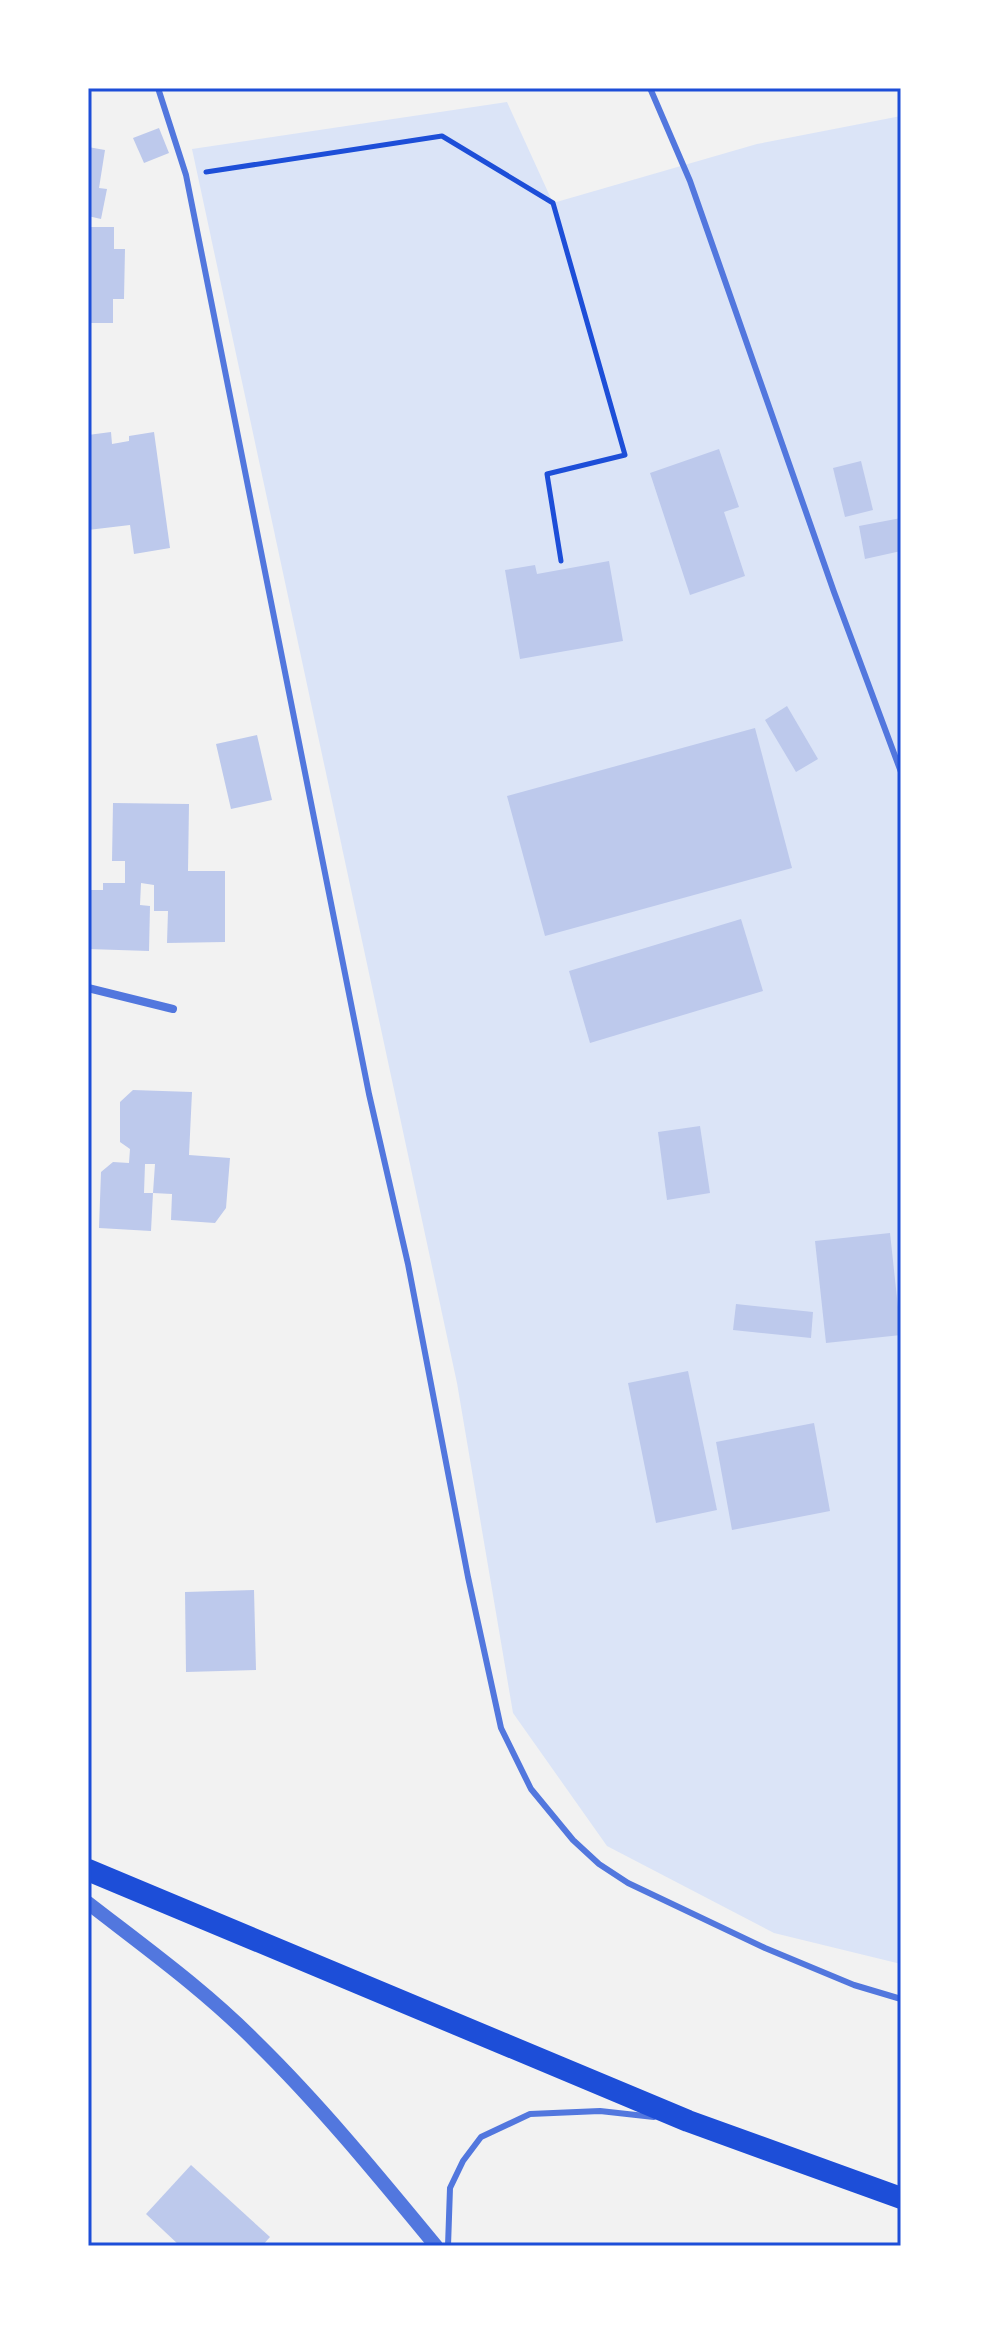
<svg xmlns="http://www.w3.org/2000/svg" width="989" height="2334" viewBox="0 0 989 2334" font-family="Cabin,sans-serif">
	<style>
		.green { fill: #dbe4f7 }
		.building { fill: #bdc9ec }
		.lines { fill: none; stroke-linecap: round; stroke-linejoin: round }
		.path { stroke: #1d4ed8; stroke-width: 5 }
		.service { stroke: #5277de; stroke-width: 6 }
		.minor { stroke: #5277de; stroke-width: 8 }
		.tertiary { stroke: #5277de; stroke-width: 14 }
		.trunk { stroke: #1d4ed8; stroke-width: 22 }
		.neatline { fill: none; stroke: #1d4ed8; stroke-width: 3 }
	</style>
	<rect width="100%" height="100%" fill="#f2f2f2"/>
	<!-- green -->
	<polygon class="green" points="507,102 553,203 757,144 901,116 901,1964 774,1933 607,1846 513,1713 457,1383 192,149"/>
	<!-- building -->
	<g class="building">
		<polygon points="159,128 169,153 144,163 133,138"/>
		<polygon points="88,147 105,150 99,188 107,189 101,219 88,216"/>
		<polygon points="88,227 114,227 114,249 125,249 124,299 113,299 113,323 88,323"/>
		<polygon points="111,432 112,444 129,441 129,436 154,432 170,548 134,554 130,525 88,530 88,435"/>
		<polygon points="719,449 739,507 724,512 745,576 690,595 650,473"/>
		<polygon points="861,461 873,510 845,517 833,468"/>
		<polygon points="901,518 901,551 865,559 859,526"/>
		<polygon points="609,561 623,641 520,659 505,570 535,565 537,574"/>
		<polygon points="787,706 818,759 796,772 765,720"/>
		<polygon points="755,728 792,868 545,936 507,796"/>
		<polygon points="257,735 272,800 231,809 216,744"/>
		<polygon points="113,803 189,804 188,871 225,871 225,942 167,943 168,911 154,911 154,885 141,883 140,905 150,906 149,951 88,949 90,890 103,890 103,883 125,883 125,861 112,861"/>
		<polygon points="741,919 763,991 590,1043 569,971"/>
		<polygon points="133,1090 192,1092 189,1155 230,1158 226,1208 215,1223 171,1220 172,1194 153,1193 155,1164 145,1164 144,1193 153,1193 151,1231 99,1228 101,1172 113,1162 129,1163 130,1149 120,1142 120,1102"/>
		<polygon points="700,1126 710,1193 667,1200 658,1132"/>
		<polygon points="890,1233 901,1335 826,1343 815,1241"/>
		<polygon points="736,1304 813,1312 811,1338 733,1330"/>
		<polygon points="688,1371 717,1510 656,1523 628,1383"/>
		<polygon points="814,1423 830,1511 732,1530 716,1442"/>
		<polygon points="254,1590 256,1670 186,1672 185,1592"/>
		<polygon points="191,2165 270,2237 262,2246 180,2246 146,2214"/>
	</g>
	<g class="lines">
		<!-- path -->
		<polyline class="path" points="206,172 442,136 553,203 625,455 547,474 561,561"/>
		<!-- service -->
		<g class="service">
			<polyline points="158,88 186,175 369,1094 408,1264 468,1577 501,1728 531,1789 573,1840 599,1864 628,1883 765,1948 854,1985 901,1999"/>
			<polyline points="650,88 690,181 834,592 901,772"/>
			<polyline points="448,2246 450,2188 463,2161 481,2137 530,2114 600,2111 654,2117"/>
		</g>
		<!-- minor -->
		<polyline class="minor" points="88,988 173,1009"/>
		<!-- tertiary -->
		<path class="tertiary" d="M 88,1903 C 146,1948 206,1991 258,2044 C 322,2107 379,2177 436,2246"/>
		<!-- trunk -->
		<polyline class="trunk" points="88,1870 688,2121 901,2198"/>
	</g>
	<!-- border -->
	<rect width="989" height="2334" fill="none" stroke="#ffffff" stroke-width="180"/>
	<rect x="90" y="90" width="809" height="2154" class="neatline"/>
</svg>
